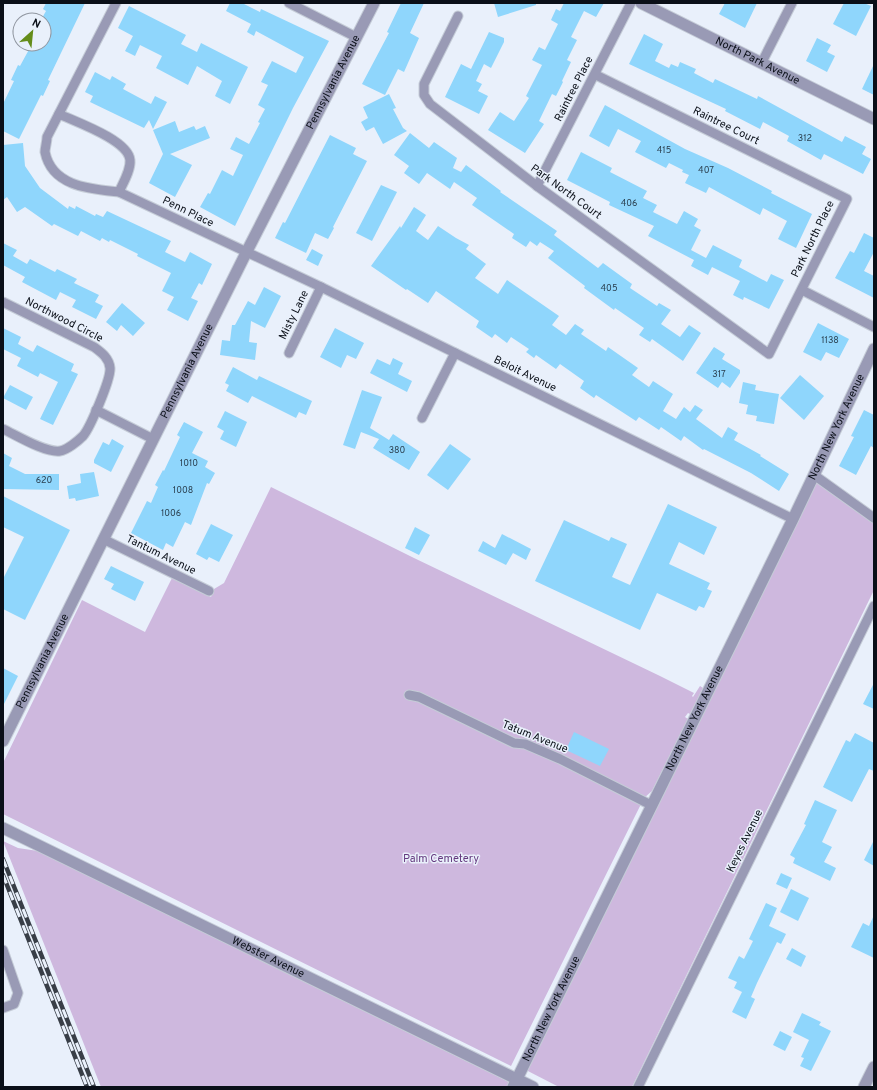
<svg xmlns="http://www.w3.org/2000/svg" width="877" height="1090" viewBox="0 0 877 1090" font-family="Overpass,sans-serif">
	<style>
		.green { fill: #ceb8de }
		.building { fill: #8fd6fc }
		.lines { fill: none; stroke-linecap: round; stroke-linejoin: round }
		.minor-casing { stroke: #c5ccd7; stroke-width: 11 }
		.tertiary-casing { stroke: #c5ccd7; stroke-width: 13 }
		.minor { stroke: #999ab5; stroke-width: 9 }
		.tertiary { stroke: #999ab5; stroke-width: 11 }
		.rail-casing { stroke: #383e47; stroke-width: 4.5 }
		.rail { stroke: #e9f0fb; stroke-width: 3; stroke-dasharray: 9; stroke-linecap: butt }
		.labels { text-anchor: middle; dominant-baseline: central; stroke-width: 3; stroke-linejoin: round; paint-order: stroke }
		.number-label { font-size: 9px; fill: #2b4151 }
		.street-label { font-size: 11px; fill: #0a0f18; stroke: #e9f0fb }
		.park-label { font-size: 11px; fill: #64397f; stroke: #e9f0fb }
	</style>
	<rect width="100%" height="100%" fill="#e9f0fb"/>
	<!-- green -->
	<g class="green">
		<polygon points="817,481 874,521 874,590 632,1087 559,1087 522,1068"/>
		<polygon points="271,487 414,558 660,676 694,693 692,696 693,697 700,686 703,688 690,714 688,713 685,717 688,719 652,791 644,798 511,1066 3,814 3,763 82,600 145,632 172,578 211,597 214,589 224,583"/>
		<polygon points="3,841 18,848 38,851 509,1082 507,1087 101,1087"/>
	</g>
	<!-- building -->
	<g class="building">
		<polygon points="46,3 85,3 48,80 50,81 43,96 41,95 19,139 3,131 3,104 14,81 11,80 18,65 20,66 32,44 44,44 44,20 41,20 46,11 43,9"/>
		<polygon points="230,3 242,3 260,12 261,9 329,41 293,108 235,226 200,207 208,193 210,194 222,170 233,176 243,155 230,149 236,137 249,144 260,123 258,122 265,109 258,105 268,85 261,82 272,61 296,73 304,57 256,31 254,36 247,32 251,24 226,11"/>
		<polygon points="401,3 424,3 410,33 419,38 404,72 398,69 385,95 362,84 389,33 387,32"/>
		<polygon points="494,3 536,3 536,5 498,17"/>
		<polygon points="564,3 604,3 596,17 584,11 571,37 577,40 567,60 571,62 562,81 563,82 556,96 552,94 539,121 544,124 525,153 488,130 500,112 514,121 529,98 526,96 542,65 532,60 539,47 545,50 558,24 551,20 556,9 560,11"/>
		<polygon points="725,3 757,3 745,28 719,14"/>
		<polygon points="844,3 864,3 871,6 856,36 833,24"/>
		<polygon points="129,6 186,35 181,44 197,52 201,43 248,67 230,104 215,96 222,81 197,66 188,85 156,68 162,56 140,45 135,56 125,51 133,36 118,28"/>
		<polygon points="489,32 504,38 504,42 491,68 484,64 476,81 482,84 478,91 488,96 479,114 445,97 461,64 471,69"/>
		<polygon points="644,34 663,44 655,61 669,68 671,64 678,67 680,62 696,69 694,73 713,83 715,79 757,99 758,96 842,142 845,136 866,147 862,154 871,159 863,174 824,154 821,160 787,141 789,136 763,122 760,129 725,111 726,109 629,64"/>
		<polygon points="817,38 831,45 827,52 835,56 827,72 806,61"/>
		<polygon points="874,64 874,95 862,89"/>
		<polygon points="95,72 110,80 112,76 126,84 123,89 151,104 155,96 167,102 153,129 149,120 144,128 90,102 93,96 85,92"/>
		<polygon points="389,94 396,108 393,109 403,128 407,131 383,144 374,127 366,131 361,122 368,118 363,107"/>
		<polygon points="605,105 685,149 728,168 772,191 771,193 812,214 796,248 778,239 787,221 763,208 760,215 709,187 706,193 685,183 689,175 682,172 683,170 669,163 666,168 635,152 641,141 618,129 609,147 589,136"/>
		<polygon points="175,121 179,132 194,126 196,130 205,126 210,138 170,154 192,165 175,197 149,183 163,154 153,130"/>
		<polygon points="410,133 429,148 434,142 457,158 453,168 461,172 466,165 501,191 500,192 557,231 554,235 598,268 603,263 632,284 630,288 657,306 659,303 671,310 661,324 680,337 689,325 701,333 683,361 652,339 650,342 639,335 644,328 615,308 614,310 584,288 585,286 548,258 554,251 540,242 537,246 530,241 526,247 512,238 514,234 472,205 477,198 454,182 450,189 427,173 419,184 404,173 409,166 394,155"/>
		<polygon points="330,135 356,148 353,154 367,161 333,227 334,228 328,239 315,233 306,253 275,238 283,222 285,223"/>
		<polygon points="23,143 25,166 40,188 68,209 69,206 75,209 76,206 95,216 96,214 103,217 107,211 171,241 165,252 185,262 190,252 212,264 202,285 199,283 191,298 198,301 188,321 167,310 174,297 162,291 171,273 137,256 138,254 110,240 109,242 102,238 100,241 81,231 78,236 54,224 52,226 25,207 17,212 7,197 3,200 3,145"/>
		<polygon points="581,152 612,168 610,172 647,191 643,198 657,205 653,212 677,224 684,211 698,219 694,226 701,230 691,250 706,258 713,245 742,260 739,267 767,282 771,274 784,280 769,309 744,297 743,300 733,295 740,281 712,267 708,275 691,266 694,260 648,236 654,226 609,205 610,202 567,180"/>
		<polygon points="381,185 397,192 372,241 356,233"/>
		<polygon points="414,207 426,215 416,231 428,240 438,226 456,238 469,245 466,249 486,264 475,278 498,294 507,280 559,316 552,325 566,335 575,324 584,330 581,334 606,351 608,347 638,368 632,375 649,387 653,381 673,394 663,411 676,419 684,407 690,412 695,405 703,410 696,419 722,438 728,427 738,433 734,440 761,455 760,456 789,474 779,491 751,473 704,449 703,450 684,436 681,441 661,427 659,430 639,417 636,421 596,395 594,398 580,388 584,381 560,364 556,369 536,355 534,358 526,352 529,349 511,337 507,343 495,334 492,338 476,327 479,321 436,291 428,303 407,289 406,290 371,266 400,226 401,228"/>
		<polygon points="864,233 874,238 874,252 864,271 874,276 874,298 835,278 850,251 854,253"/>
		<polygon points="3,243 17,250 13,256 27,264 30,259 55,272 57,269 77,279 74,283 99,295 95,302 103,306 96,319 72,307 76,300 60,292 56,300 22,282 25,277 3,265"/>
		<polygon points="312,249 323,255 318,266 306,260"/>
		<polygon points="264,287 281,296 265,328 251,321 249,342 257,343 255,360 220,355 222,340 230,341 232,325 235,325 248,301 255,305"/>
		<polygon points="122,303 145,323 133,336 121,325 117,331 106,322"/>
		<polygon points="818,323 849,339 839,358 826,352 821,361 803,352"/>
		<polygon points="3,328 21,337 18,344 33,352 37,345 74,364 71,371 78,374 53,425 40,419 58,382 40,373 38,377 17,366 21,358 3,349"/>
		<polygon points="335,328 364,343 356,359 347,355 341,368 320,357"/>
		<polygon points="714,347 725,354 722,359 740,370 740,373 730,388 722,382 718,388 696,373"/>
		<polygon points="393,358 403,363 398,374 412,381 407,392 370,373 377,359 390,365"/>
		<polygon points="233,367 257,380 259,376 312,401 306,415 299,412 296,418 252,396 248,403 226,391 229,385 225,383"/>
		<polygon points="800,375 824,396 804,420 780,398"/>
		<polygon points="743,382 756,385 755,390 779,394 774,424 756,421 757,416 746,414 748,405 739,403"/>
		<polygon points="10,385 33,397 26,410 3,398"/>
		<polygon points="362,390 382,397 370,428 389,440 393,434 420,452 409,470 373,448 379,439 361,432 355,449 343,445"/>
		<polygon points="864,410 874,415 874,448 871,446 856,475 839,466 854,437 851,436"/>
		<polygon points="225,411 247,422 236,447 220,439 224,431 217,427"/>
		<polygon points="184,422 203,432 192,453 208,461 205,467 215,473 209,484 207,483 191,525 185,522 173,547 166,543 163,550 131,533 147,501 151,503 158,487 155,485 163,470 164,471 180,437 177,435"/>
		<polygon points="112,439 124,446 111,472 94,463 94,460 103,442 109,445"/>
		<polygon points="450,444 471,459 448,490 427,475"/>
		<polygon points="3,453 12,458 9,466 25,474 59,474 59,490 3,489"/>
		<polygon points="94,472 99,496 76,501 75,498 69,499 67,486 81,483 80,474"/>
		<polygon points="3,496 70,530 25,620 3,609 3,579 24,537 3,527"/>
		<polygon points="668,504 717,527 704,555 679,542 669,564 710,583 707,589 712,591 704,608 699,606 696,611 657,593 640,630 535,581 564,520 609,541 611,537 627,544 612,577 630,585"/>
		<polygon points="211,524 233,535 219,562 209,557 207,560 196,554"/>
		<polygon points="415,527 430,535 419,555 405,548"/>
		<polygon points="502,534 531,549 526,560 513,553 506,565 478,551 483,541 495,548"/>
		<polygon points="111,566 144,582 135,601 111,589 114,584 104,579"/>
		<polygon points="3,668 18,676 3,706"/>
		<polygon points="874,683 874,709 863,704"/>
		<polygon points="574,732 609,749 600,766 566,750"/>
		<polygon points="855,733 874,743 874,771 869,769 852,802 823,787 846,740 850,742"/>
		<polygon points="815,800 837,810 822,842 832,847 824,862 836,868 830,881 793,863 795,858 790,855 806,825 804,824"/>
		<polygon points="874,840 874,866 864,860"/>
		<polygon points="781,873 792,878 787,889 776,884"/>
		<polygon points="791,889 809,898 798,921 780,912"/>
		<polygon points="766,903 777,908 769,926 786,934 781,944 777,942 757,983 751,997 755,999 746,1019 732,1012 742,992 734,988 737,982 728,978 739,956 744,959 753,941 749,939"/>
		<polygon points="874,915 874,958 851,947 863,923 869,926"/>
		<polygon points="792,948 806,956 801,967 786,959"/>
		<polygon points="802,1013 821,1022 819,1025 831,1031 811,1071 800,1066 804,1058 801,1057 809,1040 793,1032"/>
		<polygon points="780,1031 792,1037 785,1051 773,1045"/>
	</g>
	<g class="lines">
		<!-- minor casing -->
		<g class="minor-casing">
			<g id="minor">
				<path d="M 116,3 L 47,137 C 47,142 45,148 45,152 C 52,187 91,189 119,192 L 321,287 L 793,519"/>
				<polyline points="289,3 356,37"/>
				<polyline points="458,16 424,84 424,95 430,104 537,186 769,354 847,199 596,75"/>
				<polyline points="762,62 792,3"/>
				<path d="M 59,114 C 76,122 128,140 130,160 C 131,170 123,183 119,192"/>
				<polyline points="537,186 631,3"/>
				<polyline points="802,290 874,327"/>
				<path d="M 3,302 L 94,347 C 102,353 109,358 110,368 C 111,379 90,428 83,436 C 78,441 67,450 60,451 C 45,453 16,435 3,429"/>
				<polyline points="289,353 321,287"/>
				<polyline points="96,410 153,439"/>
				<polyline points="422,418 455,353"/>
				<polyline points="814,475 874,518"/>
				<polyline points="103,539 209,591"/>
				<polyline points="409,695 419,697 514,743 525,744 560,759 651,805"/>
				<polyline points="3,950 18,993 14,1004 3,1008"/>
				<polyline points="638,1087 874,606"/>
			</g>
		</g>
		<!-- tertiary casing -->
		<g class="tertiary-casing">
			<g id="tertiary">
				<path id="s1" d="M 641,3 L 874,119"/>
				<path id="s2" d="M 3,741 L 246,253 L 374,3"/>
				<path id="s3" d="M 3,828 L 533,1087"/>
				<path id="s4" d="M 513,1087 L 793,519 L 874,349"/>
				<polyline points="864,1087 874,1067"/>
			</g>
		</g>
		<!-- minor -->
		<use href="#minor" class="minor"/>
		<!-- tertiary -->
		<use href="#tertiary" class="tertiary"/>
		<!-- rail casing -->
		<g class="rail-casing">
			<g id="rail">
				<polyline points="3,859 94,1087"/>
				<polyline points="3,875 87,1087"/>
			</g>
		</g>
		<!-- rail -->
		<use href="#rail" class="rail"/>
	</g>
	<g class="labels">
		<!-- number labels -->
		<g class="number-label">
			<text x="805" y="138">312</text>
			<text x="664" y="150">415</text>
			<text x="706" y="170">407</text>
			<text x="629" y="203">406</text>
			<text x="609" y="288">405</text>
			<text x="830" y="340">1138</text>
			<text x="719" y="374">317</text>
			<text x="397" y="450">380</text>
			<text x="189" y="463">1010</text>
			<text x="44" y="480">620</text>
			<text x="183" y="490">1008</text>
			<text x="171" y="513">1006</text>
		</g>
		<!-- street labels -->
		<g class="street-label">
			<text stroke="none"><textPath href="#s1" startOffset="130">North Park Avenue</textPath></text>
			<text stroke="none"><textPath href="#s2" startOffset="737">Pennsylvania Avenue</textPath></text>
			<text transform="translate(574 89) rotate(-63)">Raintree Place</text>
			<text transform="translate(726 126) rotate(26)">Raintree Court</text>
			<text transform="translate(566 192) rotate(36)">Park North Court</text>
			<text transform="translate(188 212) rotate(26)">Penn Place</text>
			<text transform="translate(813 239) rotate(-64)">Park North Place</text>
			<text transform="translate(294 315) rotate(-64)">Misty Lane</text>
			<text transform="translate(64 320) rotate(27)">Northwood Circle</text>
			<text stroke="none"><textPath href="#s2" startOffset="413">Pennsylvania Avenue</textPath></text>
			<text transform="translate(525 374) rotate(26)">Beloit Avenue</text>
			<text stroke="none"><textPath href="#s4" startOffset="735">North New York Avenue</textPath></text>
			<text transform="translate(161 555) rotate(26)">Tantum Avenue</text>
			<text stroke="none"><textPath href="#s2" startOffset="89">Pennsylvania Avenue</textPath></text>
			<text stroke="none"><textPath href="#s4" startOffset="411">North New York Avenue</textPath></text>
			<text transform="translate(535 737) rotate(22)">Tatum Avenue</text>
			<text transform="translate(745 841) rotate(-64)">Keyes Avenue</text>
			<text stroke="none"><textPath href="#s3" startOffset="295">Webster Avenue</textPath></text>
			<text stroke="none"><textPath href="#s4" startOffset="87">North New York Avenue</textPath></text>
		</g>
		<!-- park labels -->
		<g class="park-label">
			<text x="441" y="859">Palm Cemetery</text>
		</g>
	</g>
	<!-- border -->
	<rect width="877" height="1090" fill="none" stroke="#0a0f18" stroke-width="8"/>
	<!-- north arrow -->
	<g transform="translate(32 32) rotate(27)"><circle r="19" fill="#e9f0fb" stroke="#9096a0"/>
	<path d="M0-3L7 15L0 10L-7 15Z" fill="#648c1a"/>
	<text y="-6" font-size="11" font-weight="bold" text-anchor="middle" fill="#0a0f18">N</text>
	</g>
</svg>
